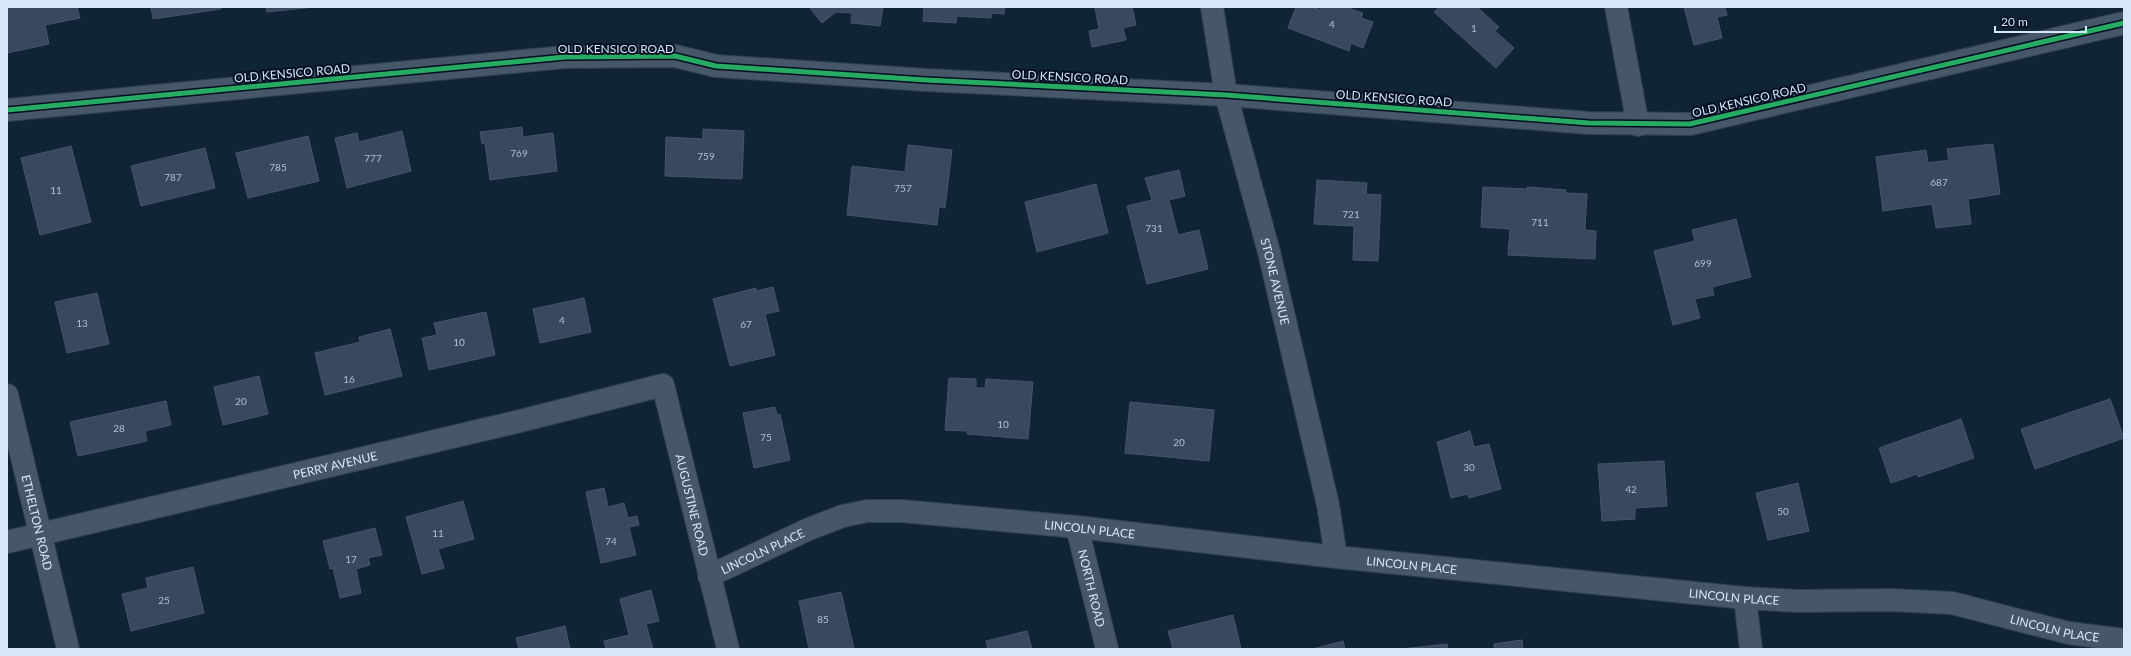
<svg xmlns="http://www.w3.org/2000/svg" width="2131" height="656" viewBox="0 0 2131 656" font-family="Lato,sans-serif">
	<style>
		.building { fill: #3a4761; stroke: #485468 }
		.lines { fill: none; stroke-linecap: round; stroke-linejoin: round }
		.minor-casing { stroke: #323f4d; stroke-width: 24 }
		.minor { stroke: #465769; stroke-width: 22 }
		.cycleway-casing { stroke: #000e21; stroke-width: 8 }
		.cycleway { stroke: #26ab63; stroke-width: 5 }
		.labels { text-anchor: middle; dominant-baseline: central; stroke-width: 4; stroke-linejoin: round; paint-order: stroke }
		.number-label { font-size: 10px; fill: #b0bfd3 }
		.street-label { font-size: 12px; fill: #d7e7f9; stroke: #000e21 }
	</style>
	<rect width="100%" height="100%" fill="#102438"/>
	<!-- building -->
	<g class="building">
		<polygon points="7,7 77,7 80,18 45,25 49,44 7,53"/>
		<polygon points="151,7 220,7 221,9 153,19"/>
		<polygon points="266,7 315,7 267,12"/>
		<polygon points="809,7 883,7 880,26 851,23 852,13 836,12 822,23"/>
		<polygon points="924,7 1005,7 1004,14 991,13 991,18 957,16 956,23 923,21"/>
		<polygon points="1100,7 1132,7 1136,25 1123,28 1126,40 1092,47 1089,31 1099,29 1095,8"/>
		<polygon points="1296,7 1312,7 1321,10 1322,7 1345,7 1363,13 1361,18 1373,22 1363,48 1351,43 1349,51 1288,28"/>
		<polygon points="1439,7 1477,7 1499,27 1495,31 1514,48 1496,68 1434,12"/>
		<polygon points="1684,7 1725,7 1727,15 1717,17 1722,38 1694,45"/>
		<polygon points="522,127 523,137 553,133 557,171 490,180 485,143 482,144 480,132"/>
		<polygon points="703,129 744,131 742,179 665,176 666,137 703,139"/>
		<polygon points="402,131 411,171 347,188 335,138 357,133 359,142"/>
		<polygon points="308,136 319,181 248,198 236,153"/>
		<polygon points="1993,144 2000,194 1968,199 1971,224 1936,228 1932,204 1883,211 1876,157 1926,150 1928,163 1949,160 1947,149"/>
		<polygon points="908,145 952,150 945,208 939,207 937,225 847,215 852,166 905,172"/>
		<polygon points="71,146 91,222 40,235 21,158"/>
		<polygon points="205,148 215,188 141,206 131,166"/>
		<polygon points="1179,170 1185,196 1169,200 1178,235 1199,230 1208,269 1147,284 1127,206 1152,200 1145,178"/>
		<polygon points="1317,180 1367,183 1366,194 1381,195 1378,261 1353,260 1354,226 1314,224"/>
		<polygon points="1096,184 1108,233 1037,252 1025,202"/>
		<polygon points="1483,187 1527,189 1527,187 1566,190 1565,193 1587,194 1585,230 1596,231 1595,259 1508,255 1510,229 1481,227"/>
		<polygon points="1736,219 1751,277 1712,287 1714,295 1695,299 1700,318 1673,325 1654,251 1695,241 1692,230"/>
		<polygon points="773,287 779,311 765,314 775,355 730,366 713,299 756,288 756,291"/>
		<polygon points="97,293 109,344 67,353 55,302"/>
		<polygon points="584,298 591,332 540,343 533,309"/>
		<polygon points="486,312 495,355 429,370 422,338 437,335 434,323"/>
		<polygon points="390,329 402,376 325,395 315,353 360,342 359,337"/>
		<polygon points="259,376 268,414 223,425 214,387"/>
		<polygon points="949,378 976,379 976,388 985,388 986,379 1033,382 1028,439 967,434 968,431 945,430"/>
		<polygon points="2110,399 2124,438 2035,469 2021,429"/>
		<polygon points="166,401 171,425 145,431 147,441 78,456 70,422"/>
		<polygon points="1130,402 1214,410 1209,461 1125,453"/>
		<polygon points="775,407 777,415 780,414 790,460 754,468 743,413"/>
		<polygon points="1961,419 1974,458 1918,477 1917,474 1891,483 1879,448"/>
		<polygon points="1470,431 1474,447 1489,444 1501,489 1469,498 1467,494 1451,498 1437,442"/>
		<polygon points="1664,461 1667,506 1635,508 1635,519 1602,521 1598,464"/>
		<polygon points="1798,483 1809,531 1768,540 1756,493"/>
		<polygon points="604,488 608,507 624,503 628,518 637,516 639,525 629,527 636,555 601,563 586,492"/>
		<polygon points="463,501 474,539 438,549 444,568 422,574 406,517"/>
		<polygon points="375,528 382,555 368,558 370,565 356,569 361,593 340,598 333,568 330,569 323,541"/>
		<polygon points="193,567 204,613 131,631 122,594 148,588 146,578"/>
		<polygon points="651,590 659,621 646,624 653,649 606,649 604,641 629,635 620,599"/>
		<polygon points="841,592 854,649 809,649 799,601"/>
		<polygon points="1233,615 1241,649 1173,649 1168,631"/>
		<polygon points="565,626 570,649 519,649 516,638"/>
		<polygon points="1027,631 1032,649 988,649 986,641"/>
		<polygon points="1522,640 1523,649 1494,649 1494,644"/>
		<polygon points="1343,641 1345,649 1313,649"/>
		<polygon points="1447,644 1448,649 1401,649"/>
	</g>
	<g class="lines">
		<!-- minor casing -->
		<g class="minor-casing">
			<g id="minor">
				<path id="s1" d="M 1212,7 L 1226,95 L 1269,252 L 1328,505 L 1336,557"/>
				<polyline points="1616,7 1638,125"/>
				<polyline points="7,110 565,57 675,56 716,66 926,80 1226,95 1589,123 1690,124 2124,23"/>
				<path id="s2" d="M 7,395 L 68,649"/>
				<path id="s3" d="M 1077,527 L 1107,649"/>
				<path id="s4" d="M 7,542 L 520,421 L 663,385 L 728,649"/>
				<path id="s5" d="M 709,576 L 809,529 L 843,516 L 867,511 L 902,511 L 1077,527 L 1336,557 L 1745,598 L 1798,601 L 1890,600 L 1952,603 L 2069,633 L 2124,640"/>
				<polyline points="1745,598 1751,649"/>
			</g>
		</g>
		<!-- minor -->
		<use href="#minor" class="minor"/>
		<!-- cycleway casing -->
		<g class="cycleway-casing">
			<polyline id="cycleway" points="7,110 565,57 675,56 716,66 926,80 1226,95 1589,123 1690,124 2124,23"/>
		</g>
		<!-- cycleway -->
		<use href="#cycleway" class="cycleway"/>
	</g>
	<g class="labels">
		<!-- number labels -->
		<g class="number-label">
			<text x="1332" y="24">4</text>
			<text x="1474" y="28">1</text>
			<text x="519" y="153">769</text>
			<text x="706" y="156">759</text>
			<text x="373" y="158">777</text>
			<text x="278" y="167">785</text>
			<text x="173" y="177">787</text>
			<text x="1939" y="182">687</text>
			<text x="903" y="188">757</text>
			<text x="56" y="190">11</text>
			<text x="1351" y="214">721</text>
			<text x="1540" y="222">711</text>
			<text x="1154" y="228">731</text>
			<text x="1703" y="263">699</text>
			<text x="562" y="320">4</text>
			<text x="82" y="323">13</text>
			<text x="746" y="324">67</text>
			<text x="459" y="342">10</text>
			<text x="349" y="379">16</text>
			<text x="241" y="401">20</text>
			<text x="1003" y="424">10</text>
			<text x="119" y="428">28</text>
			<text x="766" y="437">75</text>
			<text x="1179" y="442">20</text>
			<text x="1469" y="467">30</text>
			<text x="1631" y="489">42</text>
			<text x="1783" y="511">50</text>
			<text x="438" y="533">11</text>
			<text x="611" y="541">74</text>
			<text x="351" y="559">17</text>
			<text x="164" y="600">25</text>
			<text x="823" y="619">85</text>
		</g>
		<!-- street labels -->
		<g class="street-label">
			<text x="616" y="48">OLD KENSICO ROAD</text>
			<text transform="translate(292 73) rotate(-5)">OLD KENSICO ROAD</text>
			<text transform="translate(1070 77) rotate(3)">OLD KENSICO ROAD</text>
			<text transform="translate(1394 98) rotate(4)">OLD KENSICO ROAD</text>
			<text transform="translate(1749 100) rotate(-13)">OLD KENSICO ROAD</text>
			<text stroke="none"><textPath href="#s1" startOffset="282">STONE AVENUE</textPath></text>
			<text stroke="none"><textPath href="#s4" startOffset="337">PERRY AVENUE</textPath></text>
			<text stroke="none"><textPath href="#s4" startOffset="798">AUGUSTINE ROAD</textPath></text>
			<text stroke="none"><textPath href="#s2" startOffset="131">ETHELTON ROAD</textPath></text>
			<text stroke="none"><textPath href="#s5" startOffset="395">LINCOLN PLACE</textPath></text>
			<text stroke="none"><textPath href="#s5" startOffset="59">LINCOLN PLACE</textPath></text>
			<text stroke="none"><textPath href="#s5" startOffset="719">LINCOLN PLACE</textPath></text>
			<text stroke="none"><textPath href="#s3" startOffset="63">NORTH ROAD</textPath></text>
			<text stroke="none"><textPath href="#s5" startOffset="1043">LINCOLN PLACE</textPath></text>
			<text stroke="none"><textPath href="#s5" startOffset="1367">LINCOLN PLACE</textPath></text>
		</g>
	</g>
	<!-- border -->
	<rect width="2131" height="656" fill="none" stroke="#d7e7f9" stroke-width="16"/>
	<!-- scale -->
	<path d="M1995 26v6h91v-6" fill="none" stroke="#d7e7f9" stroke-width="2"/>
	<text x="2001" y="26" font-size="12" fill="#d7e7f9" stroke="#000e21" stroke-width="3" paint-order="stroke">20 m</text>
</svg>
